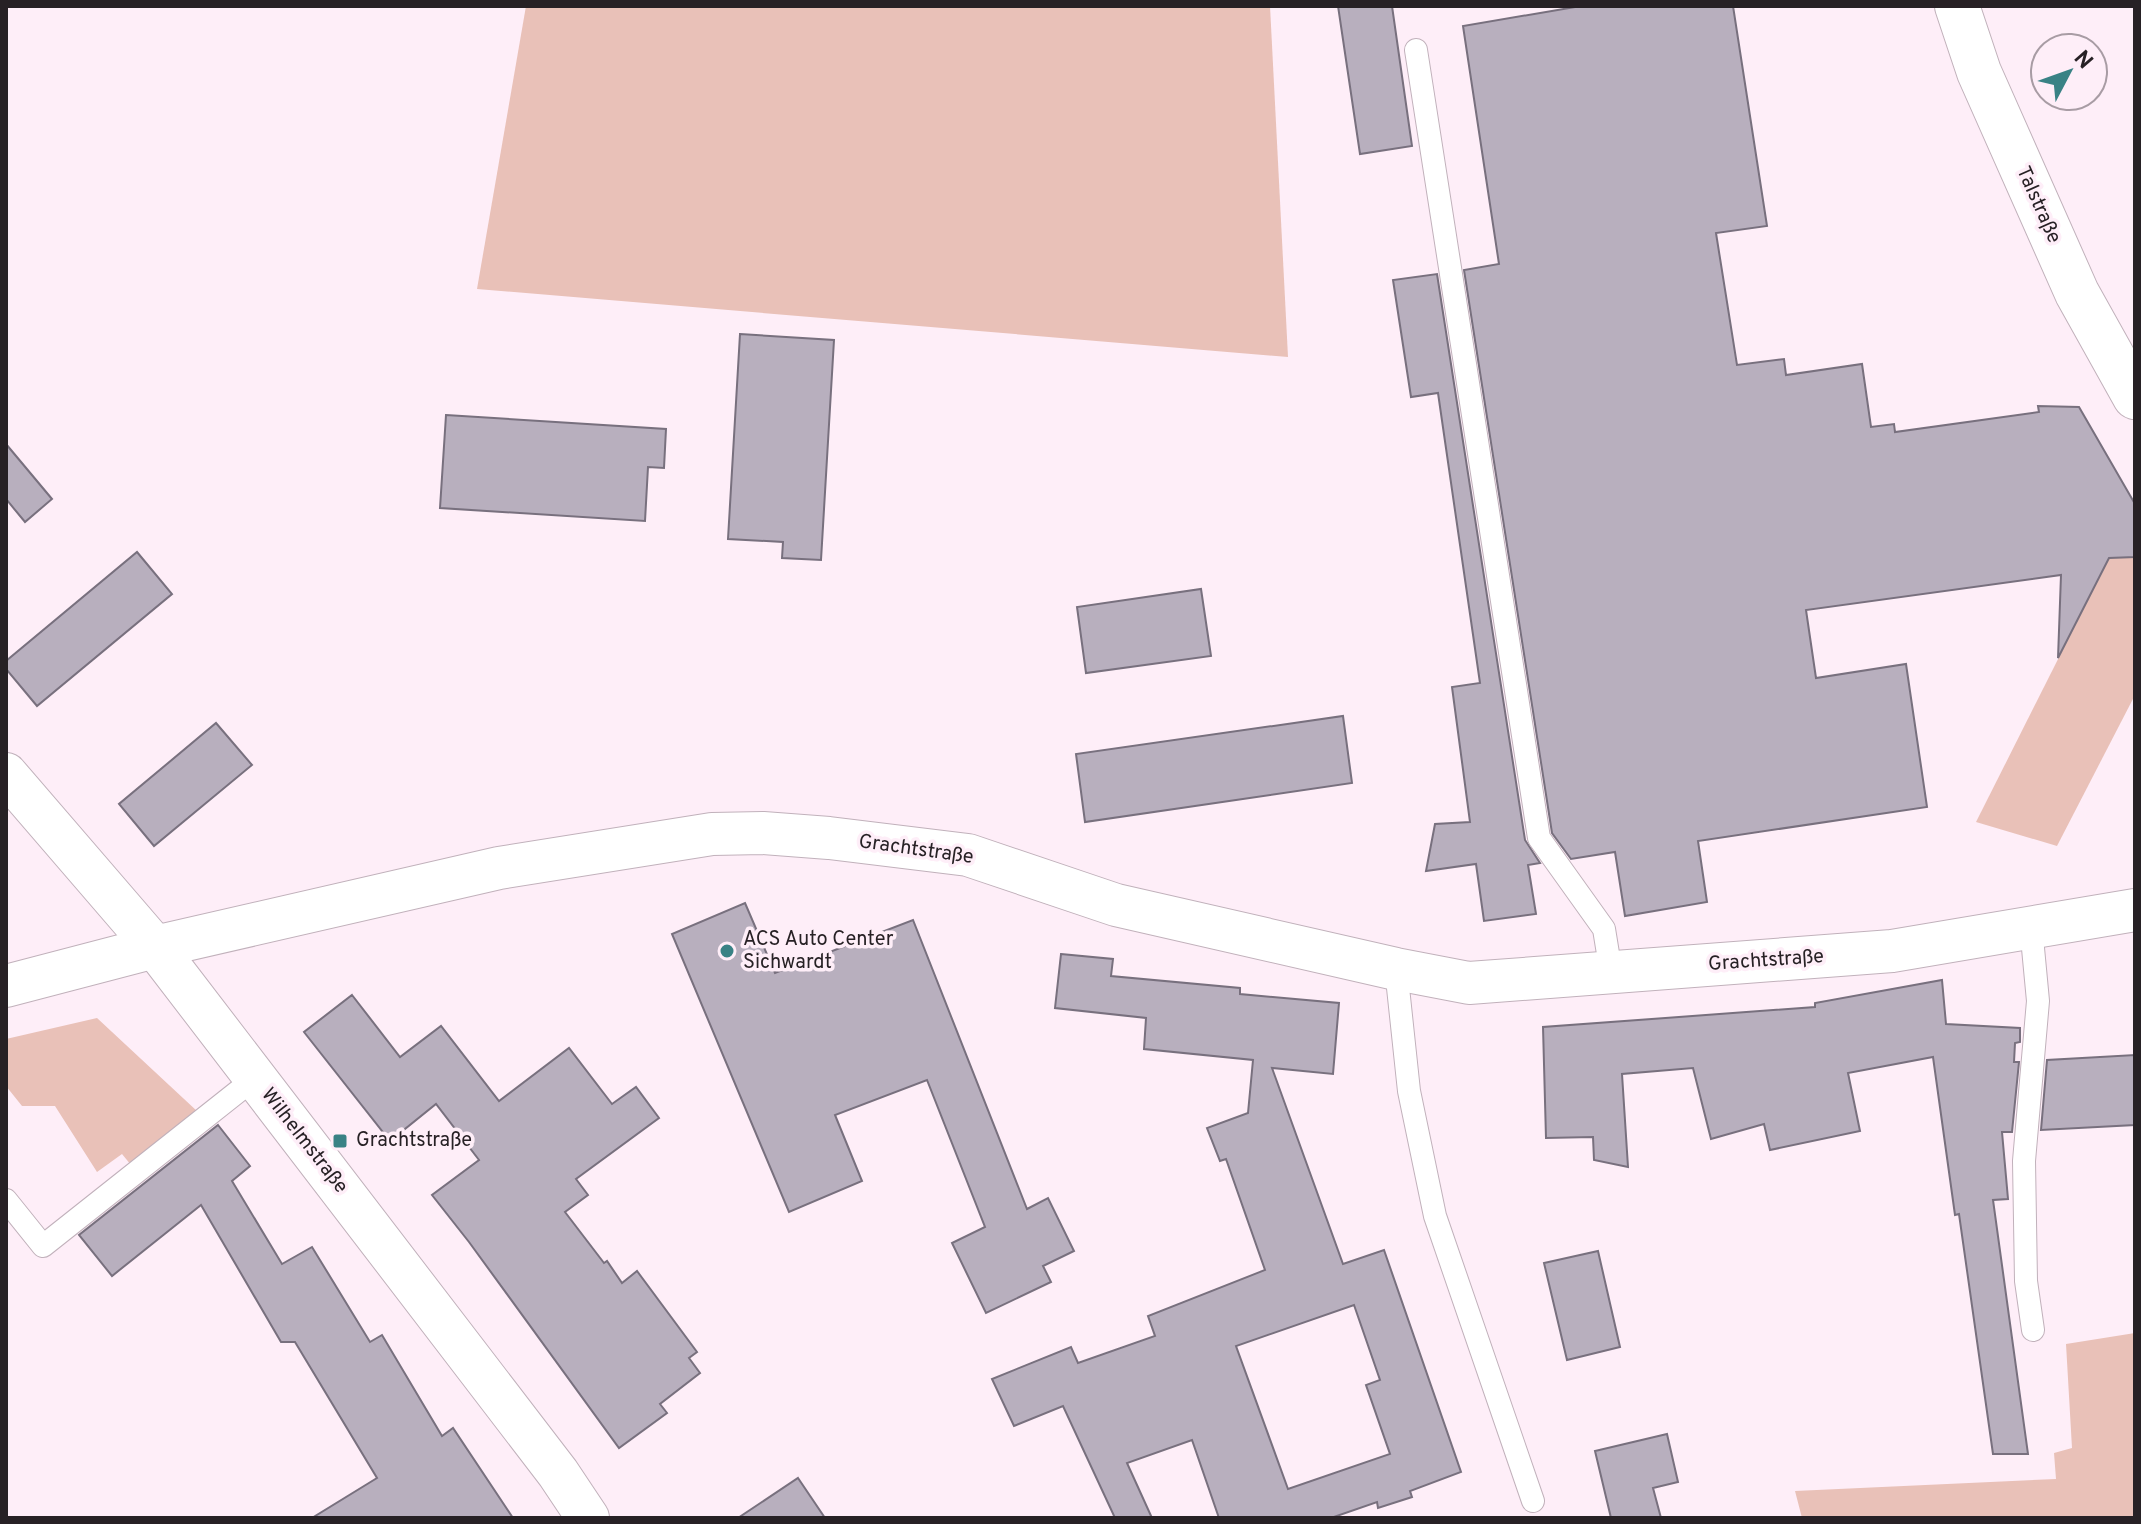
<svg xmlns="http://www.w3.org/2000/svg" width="2141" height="1524" viewBox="0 0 2141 1524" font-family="Overpass,sans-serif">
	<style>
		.green { fill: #e9c1b8 }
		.building { fill: #b8afbe; stroke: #78707e; stroke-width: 2; fill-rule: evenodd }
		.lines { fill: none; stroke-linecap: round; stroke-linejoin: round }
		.lane-casing { stroke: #c1b1bb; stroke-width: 24 }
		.street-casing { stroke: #c1b1bb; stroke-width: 44 }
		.secondary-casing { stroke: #c1b1bb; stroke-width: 46 }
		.lane { stroke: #fff; stroke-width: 22 }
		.street { stroke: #fff; stroke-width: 42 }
		.secondary { stroke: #fff; stroke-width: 44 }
		.poi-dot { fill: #398285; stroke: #feeef8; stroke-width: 3 }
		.labels { text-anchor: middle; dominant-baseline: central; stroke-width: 7; stroke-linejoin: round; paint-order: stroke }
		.street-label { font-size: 20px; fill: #272125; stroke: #feeef8 }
		.poi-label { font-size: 20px; fill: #272125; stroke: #feeef8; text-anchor: start }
	</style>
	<rect width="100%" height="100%" fill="#feeef8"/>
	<!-- green -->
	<g class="green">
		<polygon points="526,6 1270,6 1288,357 477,289"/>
		<polygon points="2135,557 2135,695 2057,846 1976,822 2109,558"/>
		<polygon points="97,1018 198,1112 131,1165 122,1154 97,1172 55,1106 22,1106 6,1086 6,1039"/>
		<polygon points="2135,1333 2135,1518 1802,1518 1795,1491 2056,1479 2054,1453 2072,1448 2066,1344"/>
	</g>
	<!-- building -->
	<g class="building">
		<polygon points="1338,6 1392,6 1412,146 1360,154"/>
		<polygon points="1581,6 1733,6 1767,226 1716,233 1737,365 1784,359 1786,375 1862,364 1871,427 1894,424 1895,432 2039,412 2038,406 2079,407 2135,504 2135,557 2109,558 2058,658 2061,575 1806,610 1816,678 1906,664 1927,807 1698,841 1707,902 1625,916 1615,852 1571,859 1552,833 1464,270 1499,264 1463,26"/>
		<polygon points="1437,274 1525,840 1540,863 1528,865 1536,914 1484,921 1476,864 1426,871 1435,824 1470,822 1452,687 1480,683 1438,393 1411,397 1393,280"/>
		<polygon points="740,334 834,340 821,560 782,558 783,542 728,539"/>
		<polygon points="446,415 666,429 664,468 648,467 645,521 440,508"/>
		<polygon points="6,444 52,499 25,522 6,499"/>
		<polygon points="137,552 172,594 37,706 6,669 6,661"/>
		<polygon points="1201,589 1211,656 1086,673 1077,607"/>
		<polygon points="1343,716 1352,783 1085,822 1076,754"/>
		<polygon points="216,723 252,765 154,846 119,804"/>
		<polygon points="745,903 775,973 913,920 1027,1209 1048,1198 1074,1251 1043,1266 1051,1282 986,1313 952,1243 985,1227 927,1080 835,1115 862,1181 789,1212 672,934"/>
		<path d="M 1061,954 L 1113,959 L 1111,976 L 1240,988 L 1240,994 L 1339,1003 L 1333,1074 L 1272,1068 L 1343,1264 L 1384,1250 L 1461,1472 L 1410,1491 L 1412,1497 L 1378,1508 L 1377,1502 L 1331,1518 L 1219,1518 L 1192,1440 L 1127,1463 L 1152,1518 L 1115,1518 L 1063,1406 L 1014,1426 L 992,1379 L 1071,1347 L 1078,1363 L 1155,1336 L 1148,1316 L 1265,1270 L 1226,1159 L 1220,1161 L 1207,1128 L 1248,1113 L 1253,1060 L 1144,1049 L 1146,1018 L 1055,1008 ZM 1354,1305 L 1380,1380 L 1366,1385 L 1390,1454 L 1288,1489 L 1236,1346 Z"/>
		<polygon points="1942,980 1946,1024 2020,1028 2020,1042 2015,1043 2014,1062 2019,1062 2012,1132 2002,1132 2008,1199 1993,1200 2028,1454 1993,1454 1959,1214 1955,1215 1933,1057 1848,1073 1860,1131 1770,1150 1764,1124 1711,1139 1693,1068 1622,1074 1628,1167 1594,1160 1593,1137 1546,1138 1543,1027 1815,1007 1815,1003"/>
		<polygon points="352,995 400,1057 441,1026 499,1101 569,1048 612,1104 636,1087 659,1118 576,1179 588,1195 565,1212 604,1263 607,1261 622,1283 637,1271 697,1352 689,1358 700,1373 660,1404 667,1413 619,1448 469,1242 432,1195 479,1160 436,1104 390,1141 304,1032"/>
		<polygon points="2135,1055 2135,1125 2041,1130 2047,1060"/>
		<polygon points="218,1125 250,1166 232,1181 282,1264 312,1247 370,1342 382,1335 442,1436 453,1428 513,1518 312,1518 377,1478 295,1342 281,1342 201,1205 112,1276 79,1235"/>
		<polygon points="1598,1251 1620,1347 1567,1360 1544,1263"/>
		<polygon points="1667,1434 1678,1482 1653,1488 1661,1518 1611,1518 1595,1451"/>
		<polygon points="798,1478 825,1518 738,1518"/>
	</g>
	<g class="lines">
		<!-- lane casing -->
		<g class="lane-casing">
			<g id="lane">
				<polyline points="1416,50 1539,838 1604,929 1611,972"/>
				<polyline points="2031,927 2038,1001 2024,1161 2026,1281 2033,1330"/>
				<polyline points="1396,969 1409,1091 1435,1216 1533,1501"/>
				<polyline points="6,1200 43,1246 255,1078"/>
			</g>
		</g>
		<!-- street casing -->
		<g class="street-casing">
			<g id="street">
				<polyline points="6,774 155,947 558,1473 588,1518"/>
				<polyline points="6,986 155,947 499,868 712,834 763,833 829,838 968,855 1116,905 1396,969 1469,983 1892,951 2135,910"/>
			</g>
		</g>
		<!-- secondary casing -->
		<g class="secondary-casing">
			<polyline id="secondary" points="1957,6 1979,72 2077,293 2135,397"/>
		</g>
		<!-- lane -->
		<use href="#lane" class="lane"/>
		<!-- street -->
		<use href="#street" class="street"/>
		<!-- secondary -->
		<use href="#secondary" class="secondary"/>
	</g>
	<!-- markers -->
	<g class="poi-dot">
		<circle cx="727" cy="951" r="8"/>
		<rect x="332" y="1133" width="16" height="16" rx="4"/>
	</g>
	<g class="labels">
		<!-- street labels -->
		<g class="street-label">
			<text transform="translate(2038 205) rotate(66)">Talstraße</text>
			<text transform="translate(916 850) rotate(8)">Grachtstraße</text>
			<text transform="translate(1766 961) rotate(-4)">Grachtstraße</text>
			<text transform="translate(304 1141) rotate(52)">Wilhelmstraße</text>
		</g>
		<!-- poi labels -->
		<g class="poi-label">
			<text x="743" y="940">ACS Auto Center<tspan x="743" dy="23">Sichwardt</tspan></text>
			<text x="356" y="1141">Grachtstraße</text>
		</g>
	</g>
	<!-- border -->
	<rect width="2141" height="1524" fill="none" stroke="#272125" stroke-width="16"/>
	<!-- north arrow -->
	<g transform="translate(2069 72) rotate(49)"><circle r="38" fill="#feeef8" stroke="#a89ca4" stroke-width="2"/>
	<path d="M0-6L14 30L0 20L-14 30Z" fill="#398285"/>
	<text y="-12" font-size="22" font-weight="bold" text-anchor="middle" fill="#272125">N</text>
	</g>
</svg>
